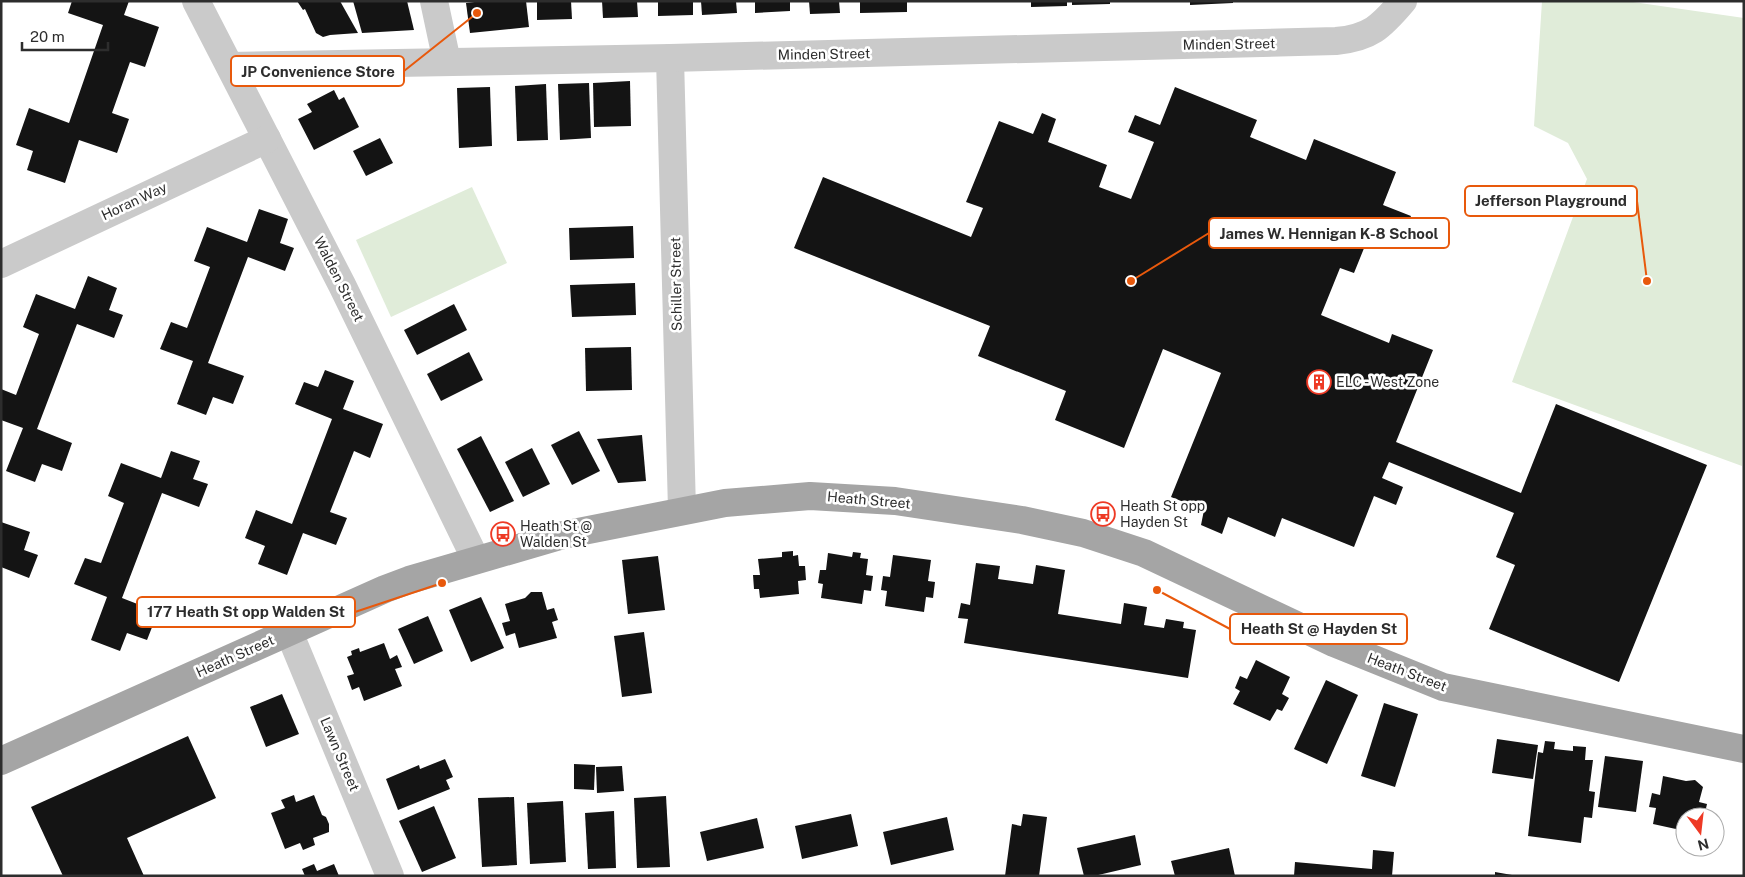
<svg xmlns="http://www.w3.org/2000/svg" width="1745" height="877" viewBox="0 0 1745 877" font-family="'Public Sans',sans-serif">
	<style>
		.green { fill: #e0ecd9 }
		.building { fill: #141414 }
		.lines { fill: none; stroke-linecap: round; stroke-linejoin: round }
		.minor { stroke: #cacaca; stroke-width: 28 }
		.major { stroke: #a5a5a5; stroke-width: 28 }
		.labels { text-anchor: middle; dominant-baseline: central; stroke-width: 5; stroke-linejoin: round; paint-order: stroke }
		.street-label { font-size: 14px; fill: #2d2d2d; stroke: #fff }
		.poi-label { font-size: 14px; fill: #2d2d2d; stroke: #fff; text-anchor: start }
		.leader { fill: none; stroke: #e8590c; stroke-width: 2 }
		.callout-dot { fill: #e8590c; stroke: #fff; stroke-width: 2 }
		.callout { fill: #fff; stroke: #e8590c; stroke-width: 2 }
		.callout-label { font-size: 15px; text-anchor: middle; font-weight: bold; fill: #2d2d2d }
	</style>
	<rect width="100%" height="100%" fill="#fff"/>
	<!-- green -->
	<g class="green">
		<polygon points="1542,1 1626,1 1744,18 1742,466 1512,382 1587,179 1568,143 1534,126"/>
		<polygon points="472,187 507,263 391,317 356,240"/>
	</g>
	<!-- building -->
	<g class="building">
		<polygon points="72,1 129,1 124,15 159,27 145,67 130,62 112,113 129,119 117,153 79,140 65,183 27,170 33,151 16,145 29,108 69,123 103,25 68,13"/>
		<polygon points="297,1 340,1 358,33 330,35 323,37 316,33 305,9 303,10"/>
		<polygon points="353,1 407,1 414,30 362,33"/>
		<polygon points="483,1 526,1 529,27 470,33 466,3"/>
		<polygon points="537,1 571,1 572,19 537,20"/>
		<polygon points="602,1 637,1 638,17 603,18"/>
		<polygon points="658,1 693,1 693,15 658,16"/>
		<polygon points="701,1 736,1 737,13 702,15"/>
		<polygon points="755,1 790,1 790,11 755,13"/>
		<polygon points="809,1 839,1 840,13 810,14"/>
		<polygon points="860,1 907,1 907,12 860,13"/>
		<polygon points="1031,1 1067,1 1067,6 1031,7"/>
		<polygon points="1072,1 1110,1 1110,4 1072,5"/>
		<polygon points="1190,1 1233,1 1233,3 1190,5"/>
		<polygon points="630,81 631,126 594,127 593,83"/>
		<polygon points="589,83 591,138 560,140 558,84"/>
		<polygon points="546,84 548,140 517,141 515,86"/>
		<polygon points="490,87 492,146 459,148 457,88"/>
		<polygon points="1175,87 1257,120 1250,137 1306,160 1314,139 1396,172 1383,205 1411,216 1402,238 1373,226 1354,273 1340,268 1321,315 1389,343 1392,334 1433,350 1396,442 1521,493 1556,404 1707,465 1619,682 1489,629 1515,565 1496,557 1514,513 1389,462 1382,478 1403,487 1396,505 1374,496 1354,547 1282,518 1275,537 1228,517 1222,534 1201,525 1204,510 1171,497 1221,373 1163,349 1124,448 1055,420 1066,391 978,356 990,326 794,248 823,177 971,237 983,208 966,202 999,121 1033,134 1042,113 1056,119 1048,142 1107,165 1099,187 1131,199 1154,142 1128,132 1135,115 1160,125"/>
		<polygon points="334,90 339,100 344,97 359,127 314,150 298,119 312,112 307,104"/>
		<polygon points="380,138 393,163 366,176 353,151"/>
		<polygon points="259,209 288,219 280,243 294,248 285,271 248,257 208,363 244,376 233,404 213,397 206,415 177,404 193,361 160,349 171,322 187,328 210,267 194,261 207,227 247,242"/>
		<polygon points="633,226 634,258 570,260 569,228"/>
		<polygon points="88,276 117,288 109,310 123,315 114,338 77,324 37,429 72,443 62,471 42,464 35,482 6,471 23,428 1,420 1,389 16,395 39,334 23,327 36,294 75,309"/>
		<polygon points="635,283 636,315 572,317 570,285"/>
		<polygon points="454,304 467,330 417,355 404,330"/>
		<polygon points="631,347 632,390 586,391 585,348"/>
		<polygon points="469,352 483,380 441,401 427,374"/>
		<polygon points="325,370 354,381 343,409 383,424 370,458 354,451 330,512 347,518 336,545 303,533 287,575 258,564 265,546 245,538 256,510 292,524 332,419 295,404 304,382 318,387"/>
		<polygon points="579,431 600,471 572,485 551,445"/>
		<polygon points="642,435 646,481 618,483 597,439"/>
		<polygon points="481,436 514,501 490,512 457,449"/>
		<polygon points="532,448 550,484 523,497 505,462"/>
		<polygon points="171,451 200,461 193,479 208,484 199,507 162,493 122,598 158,612 147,640 127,633 120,651 91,640 107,597 74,584 85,558 101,563 124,503 108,496 121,463 161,478"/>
		<polygon points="1,522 30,532 24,550 38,555 29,578 1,567"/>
		<polygon points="793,551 793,556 798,555 799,566 805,566 806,580 798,581 799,594 760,598 759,589 754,589 753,575 760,575 758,559 782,557 782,552"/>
		<polygon points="853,552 861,553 860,558 868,559 866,575 873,576 871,591 864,590 862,604 821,598 823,584 818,583 820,570 826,570 828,553 852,557"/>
		<polygon points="893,555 931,560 928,581 935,582 933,598 926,597 924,612 885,606 887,591 881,590 883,576 890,577"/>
		<polygon points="658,556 665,610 628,614 622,560"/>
		<polygon points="976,563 1000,566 998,579 1033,584 1036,565 1065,570 1058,614 1121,624 1124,603 1147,607 1144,625 1164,628 1166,619 1184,622 1183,628 1196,630 1188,678 964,643 968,619 958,618 961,603 970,605"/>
		<polygon points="531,592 542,592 547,610 554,608 558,620 552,622 557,638 519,648 515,633 506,636 502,623 510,621 505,604 525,598"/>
		<polygon points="481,597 504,648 471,662 449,610"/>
		<polygon points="428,616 443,651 414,664 398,629"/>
		<polygon points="644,632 652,693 622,697 614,636"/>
		<polygon points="384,643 390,659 397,655 402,667 395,669 402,686 364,701 359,687 352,690 347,676 354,674 347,657 352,655 351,651 359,648 360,652"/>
		<polygon points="1256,660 1290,677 1282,694 1289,698 1282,711 1277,709 1270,721 1233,704 1240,691 1235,688 1240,676 1247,679"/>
		<polygon points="1326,680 1358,695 1327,764 1294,749"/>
		<polygon points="282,694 299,734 266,747 250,707"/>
		<polygon points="1384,703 1418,714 1395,787 1361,776"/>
		<polygon points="188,736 216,798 127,838 144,876 63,876 31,807"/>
		<polygon points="1497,739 1538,745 1533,779 1492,773"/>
		<polygon points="1545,741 1555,742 1554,749 1573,751 1573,746 1586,747 1585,760 1593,760 1589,791 1595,792 1592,818 1584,817 1581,843 1528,836 1538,752 1543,753"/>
		<polygon points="1605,756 1643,761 1636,812 1598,807"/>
		<polygon points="445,759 453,777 446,780 450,789 398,810 386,779 419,765 420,769"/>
		<polygon points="574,764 595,765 594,790 574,789"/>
		<polygon points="622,766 624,791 597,793 596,767"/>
		<polygon points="1663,776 1686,781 1695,780 1703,787 1699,802 1707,804 1704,817 1685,817 1685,831 1653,824 1656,808 1649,807 1652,793 1660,795"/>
		<polygon points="294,795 296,802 314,795 322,815 326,817 329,824 329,832 313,838 315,845 303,850 300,843 285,849 271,813 285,808 281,800"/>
		<polygon points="666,796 670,867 637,868 634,798"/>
		<polygon points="514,797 517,865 482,867 478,798"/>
		<polygon points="563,801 566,862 530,864 527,803"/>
		<polygon points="434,806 456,858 422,872 399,821"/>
		<polygon points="614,811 616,868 588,869 585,813"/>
		<polygon points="851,814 858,846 802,859 795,826"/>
		<polygon points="1023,814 1047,817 1039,876 1005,876 1012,824 1021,826"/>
		<polygon points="947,817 954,850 891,865 883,832"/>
		<polygon points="757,818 764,848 707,861 700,832"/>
		<polygon points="1135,835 1141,865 1094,876 1084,876 1077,848"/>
		<polygon points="1229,848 1235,876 1175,876 1171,861"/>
		<polygon points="1373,850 1394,852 1392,876 1294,876 1295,862 1372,869"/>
		<polygon points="314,864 317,871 334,864 339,876 305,876 302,869"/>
		<polygon points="1495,872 1512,875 1512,876 1495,876"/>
	</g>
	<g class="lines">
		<!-- minor -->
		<g class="minor">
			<polyline points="196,1 342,285 476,560"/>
			<polyline points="434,1 447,62"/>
			<polyline points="670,58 682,510"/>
			<path d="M 230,66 L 670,58 L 1336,41 C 1370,38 1381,27 1403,1"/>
			<polyline points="1,264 267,139"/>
			<polyline points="289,632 390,876"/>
		</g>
		<!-- major -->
		<polyline class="major" points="1,761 385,589 409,580 563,535 725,503 810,496 895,501 1022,520 1083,533 1144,553 1334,643 1443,687 1744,749"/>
	</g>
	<!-- icons -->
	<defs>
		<g id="building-ring" transform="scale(1.25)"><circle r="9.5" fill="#fff" stroke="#ee3a25" stroke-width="1.5"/><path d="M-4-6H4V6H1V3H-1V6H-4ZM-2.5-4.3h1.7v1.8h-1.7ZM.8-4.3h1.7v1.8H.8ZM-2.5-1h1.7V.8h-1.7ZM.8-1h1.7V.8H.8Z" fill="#ee3a25"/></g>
		<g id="bus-ring" transform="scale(1.25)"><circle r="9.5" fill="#fff" stroke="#ee3a25" stroke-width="1.5"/><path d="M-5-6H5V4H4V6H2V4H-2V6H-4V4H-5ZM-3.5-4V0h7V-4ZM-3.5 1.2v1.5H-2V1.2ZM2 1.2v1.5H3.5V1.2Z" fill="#ee3a25"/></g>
	</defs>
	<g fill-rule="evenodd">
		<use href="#building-ring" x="1319" y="382"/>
		<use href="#bus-ring" x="1103" y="514"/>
		<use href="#bus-ring" x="503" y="534"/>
	</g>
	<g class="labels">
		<!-- street labels -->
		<g class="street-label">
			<text transform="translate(1229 44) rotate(-1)">Minden Street</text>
			<text transform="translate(824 54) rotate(-1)">Minden Street</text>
			<text transform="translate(134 201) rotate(-25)">Horan Way</text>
			<text transform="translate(339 279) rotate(63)">Walden Street</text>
			<text transform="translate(676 284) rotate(-91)">Schiller Street</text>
			<text transform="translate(869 500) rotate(5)">Heath Street</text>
			<text transform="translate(235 656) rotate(-24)">Heath Street</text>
			<text transform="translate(1407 672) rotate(21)">Heath Street</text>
			<text transform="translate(340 754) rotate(67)">Lawn Street</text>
		</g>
		<!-- poi labels -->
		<g class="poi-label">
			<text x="1336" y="382">ELC - West Zone</text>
			<text x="1120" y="506">Heath St opp<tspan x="1120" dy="16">Hayden St</tspan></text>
			<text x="520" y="526">Heath St @<tspan x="520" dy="16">Walden St</tspan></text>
		</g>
	</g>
	<!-- callouts -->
	<path class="leader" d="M477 13L404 71M1647 281L1637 201M1131 281L1209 233M442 583L355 612M1157 590L1230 629"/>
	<g class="callout-dot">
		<circle cx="477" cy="13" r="5"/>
		<circle cx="1647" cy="281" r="5"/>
		<circle cx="1131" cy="281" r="5"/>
		<circle cx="442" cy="583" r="5"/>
		<circle cx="1157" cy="590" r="5"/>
	</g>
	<g class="callout">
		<rect x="231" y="56" width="173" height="30" rx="5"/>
		<rect x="1465" y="186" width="172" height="30" rx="5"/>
		<rect x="1209" y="218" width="240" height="30" rx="5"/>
		<rect x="137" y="597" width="218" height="30" rx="5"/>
		<rect x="1230" y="614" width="177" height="30" rx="5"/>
	</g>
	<g class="callout-label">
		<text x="318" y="77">JP Convenience Store</text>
		<text x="1551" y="206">Jefferson Playground</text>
		<text x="1329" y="239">James W. Hennigan K-8 School</text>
		<text x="246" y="617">177 Heath St opp Walden St</text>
		<text x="1319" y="634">Heath St @ Hayden St</text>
	</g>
	<!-- border -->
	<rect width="1745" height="877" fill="none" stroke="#2d2d2d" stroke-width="5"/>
	<!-- north arrow -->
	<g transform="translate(1700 832) rotate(165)"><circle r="24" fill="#ffffff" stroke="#ababab"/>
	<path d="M0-4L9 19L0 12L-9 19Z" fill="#ee3a25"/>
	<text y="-8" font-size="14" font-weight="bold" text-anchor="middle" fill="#2d2d2d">N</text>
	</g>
	<!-- scale -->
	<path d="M22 42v8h86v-8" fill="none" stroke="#2d2d2d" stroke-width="2.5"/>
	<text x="30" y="42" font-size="15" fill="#2d2d2d" stroke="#ffffff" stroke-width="4" paint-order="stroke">20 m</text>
</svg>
